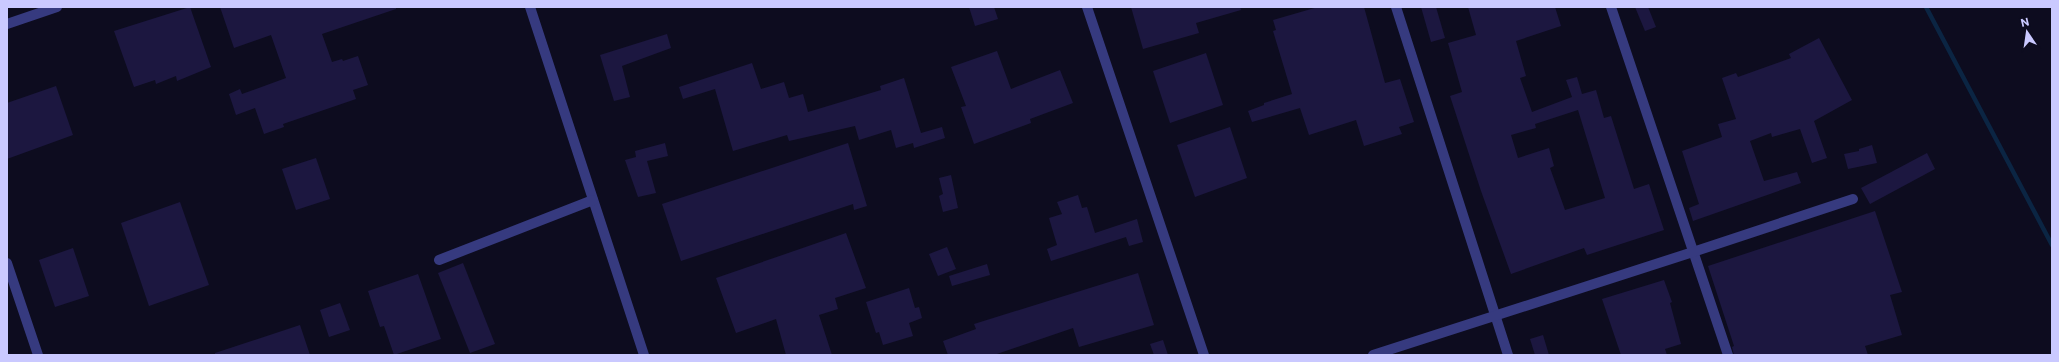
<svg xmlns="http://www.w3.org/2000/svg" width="2059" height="362" viewBox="0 0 2059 362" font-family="Commissioner,sans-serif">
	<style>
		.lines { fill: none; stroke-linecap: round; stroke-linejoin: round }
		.stream { stroke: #0b2543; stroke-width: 4.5 }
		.building { fill: #1c1740; fill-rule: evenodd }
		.minor { stroke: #363a7f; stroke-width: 10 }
	</style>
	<rect width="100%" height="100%" fill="#0d0c1f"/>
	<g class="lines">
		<!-- stream -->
		<polyline class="stream" points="1926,7 2052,245"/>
	</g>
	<!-- building -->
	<g class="building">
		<polygon points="190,7 211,67 177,81 176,76 156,84 155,80 134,87 114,31"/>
		<polygon points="220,7 396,7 396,9 322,34 332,62 342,59 343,61 358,56 368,85 353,90 356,99 283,124 284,127 264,134 255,108 236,115 229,94 240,89 242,94 286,78 271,35 234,48"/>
		<polygon points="969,7 994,7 998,19 975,26"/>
		<polygon points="1131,7 1240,7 1241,10 1196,23 1199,33 1143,49"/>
		<polygon points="1318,7 1364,7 1385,83 1400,79 1414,122 1399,127 1402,134 1364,146 1356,120 1309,135 1300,108 1252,122 1248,111 1264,105 1264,103 1292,94 1273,31 1276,30 1273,20"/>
		<polygon points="1421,7 1436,7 1445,38 1431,42"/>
		<path d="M 1468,7 L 1555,7 L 1561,26 L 1516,41 L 1526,76 L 1520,78 L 1532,112 L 1572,97 L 1566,80 L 1577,77 L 1582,94 L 1596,90 L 1604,118 L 1611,116 L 1634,189 L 1649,184 L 1664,230 L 1587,255 L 1584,248 L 1511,274 L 1481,191 L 1450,96 L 1462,92 L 1448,43 L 1476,35 ZM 1578,110 L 1605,198 L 1565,210 L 1550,168 L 1554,166 L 1549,148 L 1518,158 L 1511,135 L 1536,128 L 1535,124 Z"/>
		<polygon points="1635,7 1648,7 1656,27 1645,31"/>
		<polygon points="667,34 671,48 622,66 630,97 614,101 600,55"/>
		<polygon points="1819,38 1852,100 1814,121 1827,158 1812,163 1800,129 1772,137 1771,133 1750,141 1764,181 1797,172 1801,183 1693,221 1689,208 1699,204 1682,151 1722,137 1718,124 1736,119 1722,78 1736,73 1738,77 1791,58 1789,54"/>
		<polygon points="997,51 1011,89 1060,70 1073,103 1030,119 1031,123 974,144 961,107 966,106 951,67"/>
		<polygon points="1206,53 1223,105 1170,123 1153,71"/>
		<polygon points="752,63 761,89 784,82 789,98 803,94 808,112 881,90 880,86 904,78 921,133 942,127 945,138 914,148 913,143 896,148 891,130 859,140 855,126 789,141 787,135 733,151 715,89 683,99 679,87"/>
		<polygon points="56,86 73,135 7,159 7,103"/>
		<polygon points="1230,127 1247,178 1195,197 1177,145"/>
		<polygon points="665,143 668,156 647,161 656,193 638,197 625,160 636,157 635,151"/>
		<polygon points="848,143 867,206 854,210 853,204 681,261 662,204"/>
		<polygon points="1872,145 1877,163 1848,169 1844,154 1859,151 1859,149"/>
		<polygon points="1927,153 1935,169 1870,204 1861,188"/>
		<polygon points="316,158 330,199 296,210 282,169"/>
		<polygon points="951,175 958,208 943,212 939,196 943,194 939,178"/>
		<polygon points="1078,195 1082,208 1087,207 1095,233 1137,219 1143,242 1129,246 1126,237 1051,261 1047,249 1057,245 1049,218 1062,214 1057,202"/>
		<polygon points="180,202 209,285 149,306 121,223"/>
		<polygon points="1875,211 1902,292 1890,295 1902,335 1865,346 1868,355 1734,355 1732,347 1734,346 1708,266"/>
		<polygon points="846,233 866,288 835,298 838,309 819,315 832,355 786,355 776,319 736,333 716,278"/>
		<polygon points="947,247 956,269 938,276 929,254"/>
		<polygon points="73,248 89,296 55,307 39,260"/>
		<polygon points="463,263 495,344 470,353 438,273"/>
		<polygon points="987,264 990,275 952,286 949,276"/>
		<polygon points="1138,273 1154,325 1079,347 1073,328 994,355 948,355 943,341 976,329 974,324"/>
		<polygon points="418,274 441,339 394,355 384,326 380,327 368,291"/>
		<polygon points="1664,280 1672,302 1670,303 1681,344 1665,349 1667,355 1621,355 1602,299"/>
		<polygon points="909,288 915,308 919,307 922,318 909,323 913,336 883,345 879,332 876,333 866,302"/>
		<polygon points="340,303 350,330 329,337 320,310"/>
		<polygon points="300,325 310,355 215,355 215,353"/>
		<polygon points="1543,335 1549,355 1535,355 1530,339"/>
		<polygon points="1163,340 1168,355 1154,355 1150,344"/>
	</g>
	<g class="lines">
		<!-- minor -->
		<g class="minor">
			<polyline points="530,7 644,355"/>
			<polyline points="1087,7 1204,355"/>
			<polyline points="1396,7 1508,355"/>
			<polyline points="1611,7 1728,355"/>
			<polyline points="7,24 57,7"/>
			<polyline points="439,260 593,200"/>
			<polyline points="7,263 38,355"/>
			<polyline points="1373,355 1693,252 1853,199"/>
		</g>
	</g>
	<!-- border -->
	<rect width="2059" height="362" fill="none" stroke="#cac9ff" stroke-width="16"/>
	<!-- north arrow -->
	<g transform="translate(2027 32) rotate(347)" stroke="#0d0c1f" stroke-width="3" paint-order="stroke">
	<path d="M0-3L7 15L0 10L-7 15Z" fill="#cac9ff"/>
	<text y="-6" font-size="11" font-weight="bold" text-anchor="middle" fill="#cac9ff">N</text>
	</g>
</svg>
